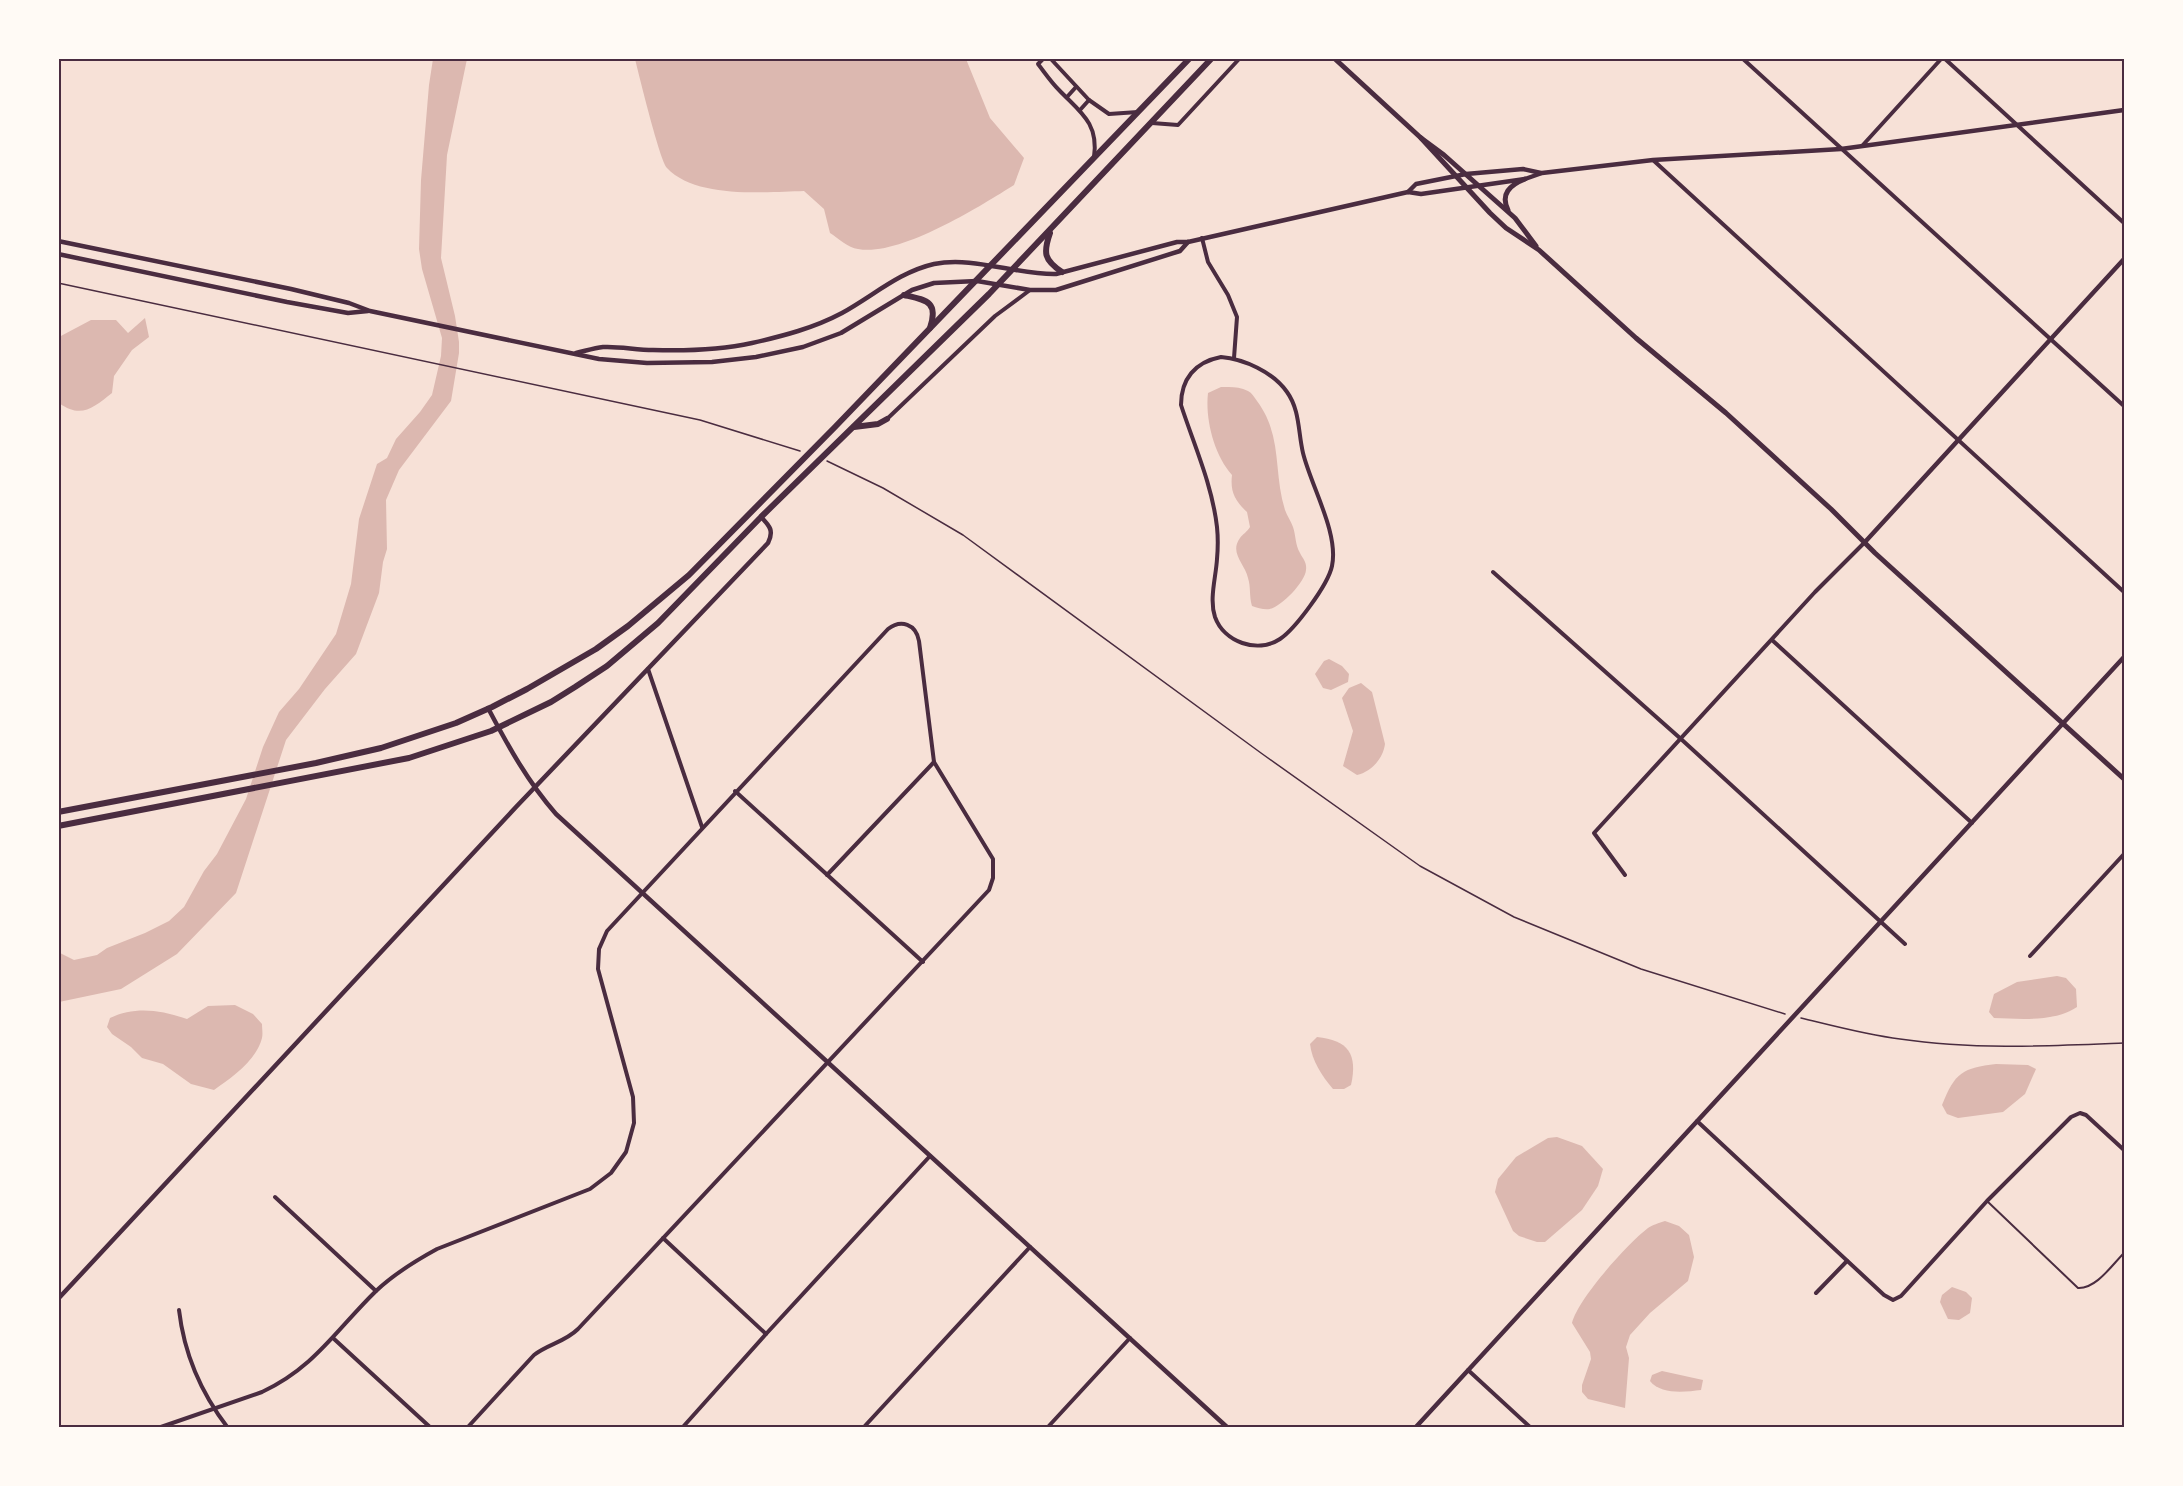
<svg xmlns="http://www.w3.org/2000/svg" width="2183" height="1486" viewBox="0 0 2183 1486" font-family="'Golos Text',sans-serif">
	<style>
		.water { fill: #dcb8b0 }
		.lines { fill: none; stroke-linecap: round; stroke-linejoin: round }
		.path { stroke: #4a2c40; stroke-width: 1.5 }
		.service { stroke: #4a2c40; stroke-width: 2 }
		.minor { stroke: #4a2c40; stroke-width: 4 }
		.tertiary { stroke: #4a2c40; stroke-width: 4.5 }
		.secondary { stroke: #4a2c40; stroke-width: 5 }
		.primary { stroke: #4a2c40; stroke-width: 6 }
		.neatline { fill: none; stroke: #4a2c40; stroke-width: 2 }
	</style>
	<rect width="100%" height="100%" fill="#f7e1d7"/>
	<!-- water -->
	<g class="water">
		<polygon points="433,59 467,59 447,155 441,258 455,316 459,342 459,353 451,401 399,470 386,500 387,549 383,562 379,593 356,654 325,689 286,740 236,893 177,954 121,989 59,1002 58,952 74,960 97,955 107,948 145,933 169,921 184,907 204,871 217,854 246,799 263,747 279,712 299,689 336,634 351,584 359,519 377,464 387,458 396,439 420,412 432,395 441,356 442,338 422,269 419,249 421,180 429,85"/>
		<path d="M 635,59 L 966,59 L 990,118 L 1024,158 L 1014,185 C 979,207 899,257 858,249 C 848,248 838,238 830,233 L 824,209 L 804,191 C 765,192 696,199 667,168 C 660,161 639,75 635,59 Z"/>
		<path d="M 145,318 L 149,337 L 132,350 L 114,376 L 112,393 C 93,408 81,419 59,403 L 59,337 L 91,320 L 116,320 L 128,333 Z"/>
		<path d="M 1221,387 C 1230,387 1239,386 1248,391 C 1252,393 1254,397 1257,401 C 1283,436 1273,472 1285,510 C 1287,516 1291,521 1293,527 C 1296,536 1295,544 1300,553 C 1303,559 1307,562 1306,570 C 1305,582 1282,606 1270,609 C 1264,610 1258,608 1252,606 C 1249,596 1251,587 1248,578 C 1245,564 1229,553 1240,538 C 1243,534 1247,532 1250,527 L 1247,512 C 1235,501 1230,492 1232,475 C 1214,455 1205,419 1208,393 Z"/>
		<polygon points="1329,659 1342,666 1349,674 1348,682 1331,690 1323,688 1315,674 1324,661"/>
		<path d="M 1361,683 L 1372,692 L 1385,744 C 1383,759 1371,772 1357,775 L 1343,766 L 1353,731 L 1342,698 L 1349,688 Z"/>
		<path d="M 2057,976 L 2066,978 L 2076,989 L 2077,1007 C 2055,1022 2021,1019 1994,1018 L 1989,1012 L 1994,994 L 2017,982 Z"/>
		<path d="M 235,1005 L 253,1014 L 262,1024 C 262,1028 263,1034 262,1038 C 256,1061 232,1077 214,1090 L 191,1084 L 163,1064 L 142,1058 L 131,1047 L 112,1034 L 107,1027 L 110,1018 C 135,1006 161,1010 187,1019 L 208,1006 Z"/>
		<path d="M 1317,1037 C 1348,1040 1358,1054 1351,1085 L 1344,1089 L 1333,1089 C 1322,1076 1312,1061 1310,1044 Z"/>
		<path d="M 1996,1064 L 2028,1065 L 2036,1069 L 2025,1094 L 2003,1112 L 1958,1118 L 1947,1114 L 1942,1105 C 1955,1072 1963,1068 1996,1064 Z"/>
		<polygon points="1557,1137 1582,1146 1603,1169 1598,1186 1582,1210 1545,1242 1537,1242 1519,1236 1513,1231 1495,1192 1498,1179 1516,1157 1548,1138"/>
		<path d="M 1665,1221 L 1679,1226 L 1689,1235 L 1694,1257 L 1688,1281 L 1650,1313 L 1630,1335 L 1626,1347 L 1629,1358 L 1625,1408 L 1588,1399 L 1582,1392 L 1582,1385 L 1591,1359 L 1590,1352 L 1572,1323 C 1578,1299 1627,1244 1648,1228 C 1652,1225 1659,1223 1665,1221 Z"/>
		<polygon points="1952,1287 1966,1292 1972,1298 1970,1313 1959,1320 1948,1319 1940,1302 1942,1295"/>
		<path d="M 1662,1371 L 1703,1380 L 1701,1390 C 1685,1392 1661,1395 1650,1381 L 1652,1375 Z"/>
	</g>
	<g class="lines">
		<!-- path -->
		<g class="path">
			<polyline points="58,283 700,420 800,451"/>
			<polyline points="827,461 883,488 963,535 1261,753 1420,866 1514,917 1641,969 1785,1014"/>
			<path d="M 1801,1018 C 1834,1026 1867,1035 1900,1039 C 1974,1050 2050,1046 2124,1043"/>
		</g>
		<!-- service -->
		<path class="service" d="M 1987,1201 L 2078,1288 C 2096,1289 2112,1265 2124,1253"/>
		<!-- minor -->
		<g class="minor">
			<path d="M 1044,58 L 1038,64 C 1045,73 1051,82 1059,90 C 1080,112 1099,123 1094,157"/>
			<polyline points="1050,58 1089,100 1109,114 1138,112"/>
			<polyline points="1742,58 2124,406"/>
			<polyline points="1944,58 2124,223"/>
			<polyline points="1067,97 1076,87"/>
			<polyline points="1080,110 1089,100"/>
			<polyline points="1152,123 1178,125 1240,58"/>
			<polyline points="1862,146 1942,58"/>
			<polyline points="1653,160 2124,592"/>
			<polyline points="1202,238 1208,262 1228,295 1237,317 1234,358"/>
			<path d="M 1221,357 C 1244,359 1273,372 1287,392 C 1300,410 1298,432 1303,453 C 1311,486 1339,533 1332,566 C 1328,585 1295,629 1280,639 C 1257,654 1224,642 1215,617 C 1209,599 1216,577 1217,559 C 1218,548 1218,537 1217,527 C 1212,484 1194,445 1181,405 C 1181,379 1195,362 1221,357 Z"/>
			<polyline points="887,419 995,316 1030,290"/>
			<polyline points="1493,572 1681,739 1905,944"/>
			<polyline points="1772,640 1972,823"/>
			<polyline points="648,669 702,827"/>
			<polyline points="735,791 923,962"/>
			<polyline points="827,875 934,762"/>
			<polyline points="1625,875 1594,833 1815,592 1865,542"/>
			<polyline points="2030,956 2124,854"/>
			<polyline points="1697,1121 1884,1295 1893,1300 1901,1296 1987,1201 2071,1117 2080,1113 2086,1115 2124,1150"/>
			<polyline points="275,1197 376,1291"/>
			<polyline points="663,1238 766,1334"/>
			<polyline points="1816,1293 1847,1261"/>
			<path d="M 179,1310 C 184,1353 201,1393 228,1428"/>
			<polyline points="333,1338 431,1428"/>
			<polyline points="1468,1370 1531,1428"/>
			<path d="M 158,1428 L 262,1392 C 314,1368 336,1330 376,1291 C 394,1274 415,1261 437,1249 L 590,1189 L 611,1173 L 626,1152 L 634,1123 L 633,1097 L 598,969 L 599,949 L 607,931 L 888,629 C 901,619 916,624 919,641 L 934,762 L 993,859 L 993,878 L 989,890 L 578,1329 C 565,1342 548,1344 534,1355 L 467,1428"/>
			<polyline points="682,1428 766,1334 930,1156"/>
			<polyline points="863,1428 1030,1247"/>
			<polyline points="1047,1428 1130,1338"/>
		</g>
		<!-- tertiary -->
		<g class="tertiary">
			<polyline points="1408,192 1416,184 1466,174 1523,169 1541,173"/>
			<polyline points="58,241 291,289 349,303 370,311 599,359 647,363 712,362 756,357 803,347 841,333 912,290 934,283 977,281 1030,290 1056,290 1180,251 1188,242"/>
			<polyline points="58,254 287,302 348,313 368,311"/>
			<path d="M 576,353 C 585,351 594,348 603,347 C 619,346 636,350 653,350 C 686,351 720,350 752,343 C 783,336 814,328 842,313 C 873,296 899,272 934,264 C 974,256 1016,275 1056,274 L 1177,242 L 1188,242 L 1408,192 L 1421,194 L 1525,179 L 1542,173 L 1653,160 L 1841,149 L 2124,110"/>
			<polyline points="1865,542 2124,259"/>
			<path d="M 488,708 C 508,746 528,782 556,814 L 1228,1428"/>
			<path d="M 58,1299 L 516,807 L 768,543 C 774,531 770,526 761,517"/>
			<polyline points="1415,1428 2124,657"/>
		</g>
		<!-- secondary -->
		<g class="secondary">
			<polyline points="1334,58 1421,138 1444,155 1515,218 1536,246"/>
			<polyline points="1421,138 1490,213 1506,228 1539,250 1636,338 1726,413 1831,509 1875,553 2124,779"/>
			<path d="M 1508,210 C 1500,194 1510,185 1525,179"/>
		</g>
		<!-- primary -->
		<g class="primary">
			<path d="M 1050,233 C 1043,253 1044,260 1062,272"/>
			<path d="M 904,295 C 926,300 939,301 930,328"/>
			<polyline points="854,427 878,424 887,419"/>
			<polyline points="58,812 316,763 381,748 456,723 492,707 527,689 596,649 628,626 689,575 835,427 1190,58"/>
			<polyline points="58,826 409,758 491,731 551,702 575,687 607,666 658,623 761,517 989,294 1212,58"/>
		</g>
	</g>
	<!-- border -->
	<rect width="2183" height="1486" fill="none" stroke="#fffaf5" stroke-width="120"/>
	<rect x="60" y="60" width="2063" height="1366" class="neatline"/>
</svg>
